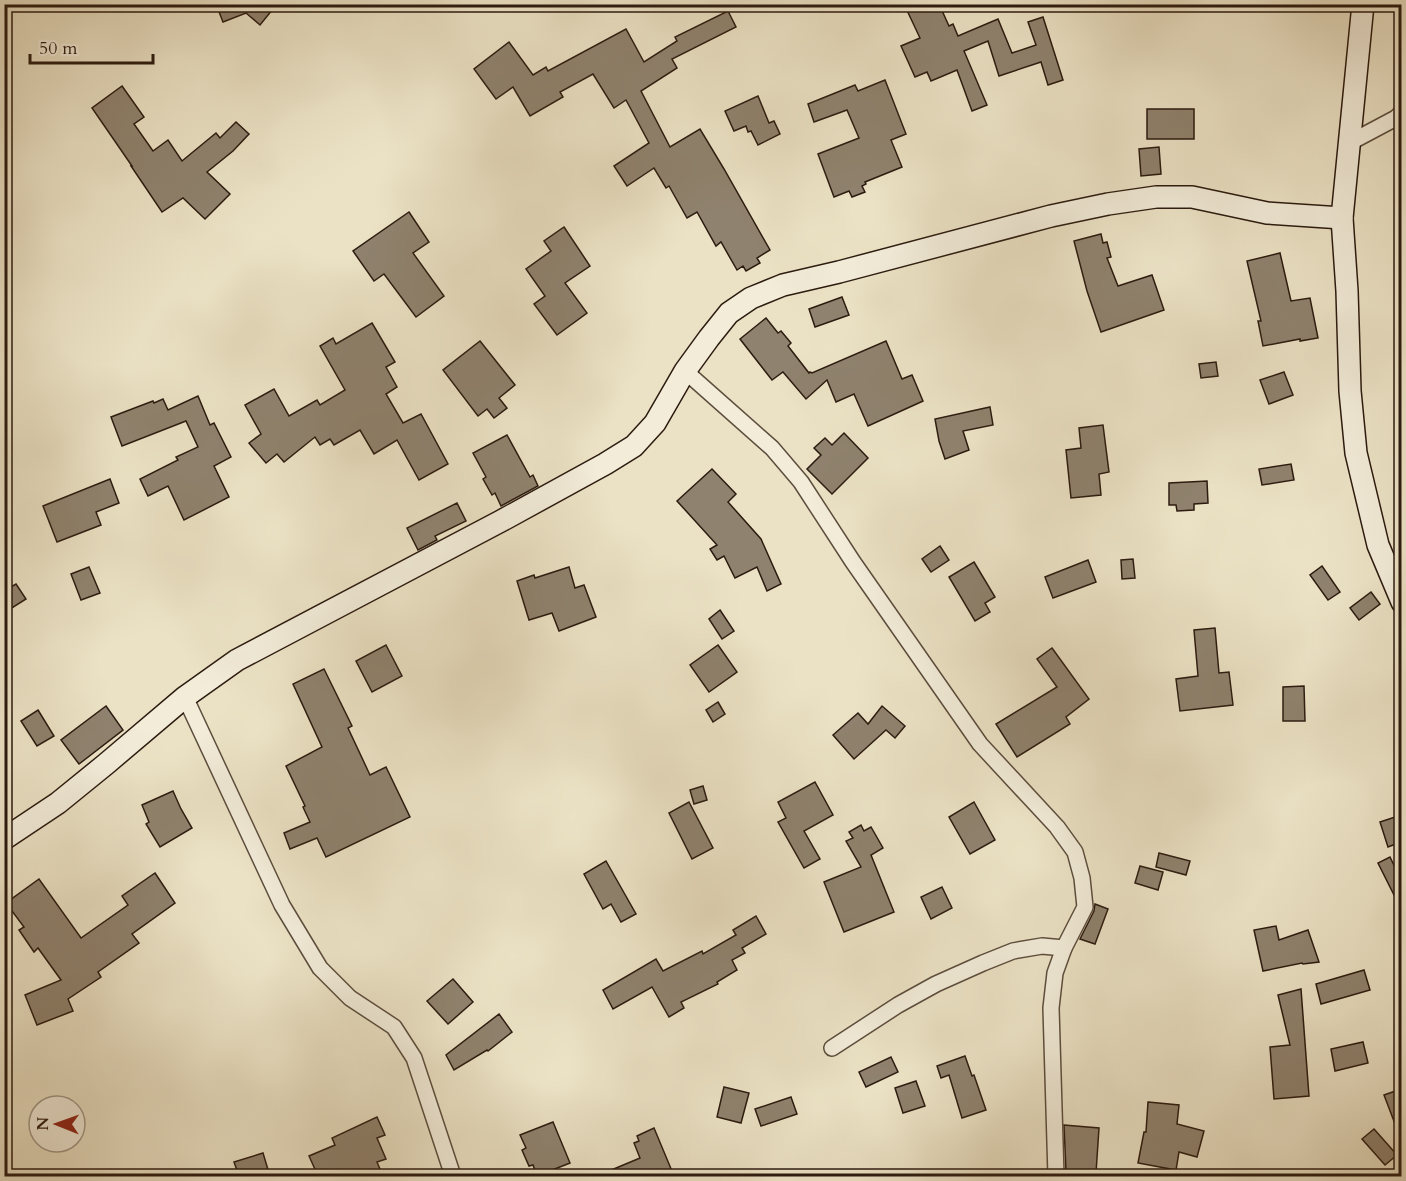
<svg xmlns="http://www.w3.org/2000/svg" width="1406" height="1181" viewBox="0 0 1406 1181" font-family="Cardo,serif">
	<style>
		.building { fill: #8f826e; stroke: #2c1b10; stroke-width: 1.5 }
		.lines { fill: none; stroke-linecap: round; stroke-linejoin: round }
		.street-casing { stroke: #5c4d3d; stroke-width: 18 }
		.secondary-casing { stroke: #2c1b10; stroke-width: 24 }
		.street { stroke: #f2ecd9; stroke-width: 15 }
		.secondary { stroke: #f2ecd9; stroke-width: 21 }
	</style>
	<rect width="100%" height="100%" fill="#ebe2c5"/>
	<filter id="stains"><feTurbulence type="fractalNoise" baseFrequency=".00333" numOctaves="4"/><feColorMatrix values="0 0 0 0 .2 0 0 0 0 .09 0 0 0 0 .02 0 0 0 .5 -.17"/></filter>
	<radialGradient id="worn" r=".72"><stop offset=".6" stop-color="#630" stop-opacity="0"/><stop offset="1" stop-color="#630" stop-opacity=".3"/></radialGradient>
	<!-- building -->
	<g class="building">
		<polygon points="216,4 277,4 260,25 246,13 223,22"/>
		<polygon points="904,4 939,4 949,26 953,24 958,36 998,19 1012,53 1036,45 1028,22 1043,17 1063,80 1048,85 1041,62 999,76 988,41 964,51 987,105 972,111 957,70 931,81 927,72 915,77 901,46 920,38"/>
		<polygon points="728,11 736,27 672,59 677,68 641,91 670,147 700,129 724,169 770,250 757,258 760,263 746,271 743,266 737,270 721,242 716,246 697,212 687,218 669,186 666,188 654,168 627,186 614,166 649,143 626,100 614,108 593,74 560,92 563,97 530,116 513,87 496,99 474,69 509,42 533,75 546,67 548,71 626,29 644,62 677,41 675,37"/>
		<polygon points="885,80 906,134 891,140 902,167 865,182 866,184 862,186 865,192 852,197 849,191 834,197 818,154 859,138 847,110 814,122 808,104 855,85 858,91"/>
		<polygon points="122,86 144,117 134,124 153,151 168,140 182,161 216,133 220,138 236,122 249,134 233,151 207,172 230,194 205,219 183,198 162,212 131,166 132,166 92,108"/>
		<polygon points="758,96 769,123 774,121 780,134 758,145 751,131 748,132 746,126 734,131 725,111"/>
		<rect x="1147" y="109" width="47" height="30"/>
		<polygon points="1159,147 1161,174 1141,176 1139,149"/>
		<polygon points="409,212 429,242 413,253 444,296 416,317 384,274 374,281 353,251"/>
		<polygon points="564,227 590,266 565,283 587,313 557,335 534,304 545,296 526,269 551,251 544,241"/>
		<polygon points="1101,234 1103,243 1107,242 1111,257 1107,258 1118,286 1152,275 1164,310 1101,332 1087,291 1074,241"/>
		<polygon points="1280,253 1291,301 1310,298 1318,338 1300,341 1300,339 1263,346 1258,321 1261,321 1247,261"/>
		<polygon points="842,297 849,315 815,327 809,309"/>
		<polygon points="766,318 778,333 781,331 791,343 788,346 809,373 810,372 812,373 886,341 902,379 912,375 923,401 868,426 854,394 836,402 827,380 806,399 783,372 772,380 740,339"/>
		<polygon points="372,323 395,362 386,367 397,387 386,394 403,423 421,414 448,464 419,480 397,440 374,454 360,430 334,445 330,439 320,445 315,437 284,462 277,454 266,463 249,443 261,434 245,405 274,389 289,416 317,400 320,405 345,390 320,346 333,338 336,344"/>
		<polygon points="480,341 515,385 499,398 507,408 494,418 487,409 478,416 443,370"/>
		<polygon points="1216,362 1218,376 1201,378 1199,364"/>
		<polygon points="1284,372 1293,395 1269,404 1260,380"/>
		<polygon points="198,396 210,425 214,423 231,457 214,466 229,497 184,520 168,486 148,496 140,479 178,460 176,457 198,447 186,421 122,446 111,417 153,401 154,403 163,399 168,410"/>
		<polygon points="990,407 993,425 963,431 969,450 945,459 939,441 935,419"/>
		<polygon points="1103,425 1109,472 1099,474 1101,495 1071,498 1066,450 1081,448 1079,428"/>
		<polygon points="844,433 868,458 832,494 807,469 821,455 814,448 825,438 832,445"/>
		<polygon points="507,435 530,477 533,475 538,486 501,506 495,493 492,495 483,479 486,477 473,453"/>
		<polygon points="1291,464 1294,480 1262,485 1259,469"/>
		<polygon points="712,469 736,494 728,502 761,539 781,584 767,591 757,567 735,578 724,556 717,560 710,549 717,545 677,501"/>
		<polygon points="110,479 119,503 96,512 101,525 57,542 43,506"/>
		<polygon points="1207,481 1208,503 1194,504 1194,510 1177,511 1176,505 1169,505 1169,483"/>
		<polygon points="457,503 466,521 435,536 437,540 418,550 407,528"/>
		<polygon points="940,546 949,560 931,572 922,559"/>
		<polygon points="1133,559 1135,578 1122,579 1121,560"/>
		<polygon points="1088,560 1096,582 1053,598 1045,577"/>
		<polygon points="974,562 995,597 985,603 990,612 975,621 949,577"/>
		<polygon points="1322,566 1340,592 1328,600 1310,575"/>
		<polygon points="89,567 100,593 81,600 71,574"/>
		<polygon points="569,567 575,588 584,585 596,617 559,631 552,613 529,620 517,581 534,575 535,578"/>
		<polygon points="16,584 26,599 4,613 4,591"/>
		<polygon points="1371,592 1380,604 1359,620 1350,608"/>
		<polygon points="720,610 734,631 722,639 709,619"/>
		<polygon points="1215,628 1219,673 1229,672 1233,705 1180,711 1176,679 1198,676 1194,630"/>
		<polygon points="386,645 402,676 372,692 356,661"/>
		<polygon points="718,645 737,672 709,692 690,665"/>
		<polygon points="1052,648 1089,699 1066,717 1070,724 1017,757 996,724 1057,687 1037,659"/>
		<polygon points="324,669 352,726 348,728 370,775 386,767 410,817 326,857 317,838 290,849 284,833 310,822 303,807 305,806 286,766 322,747 293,684"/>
		<polygon points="1304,686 1305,721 1283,721 1283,687"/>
		<polygon points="718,702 725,714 713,722 706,710"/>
		<polygon points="106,706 123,730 79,764 61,740"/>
		<polygon points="882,706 905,726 895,738 886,730 854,759 833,735 858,713 868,724"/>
		<polygon points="38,710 54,736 37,746 21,721"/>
		<polygon points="815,782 833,815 804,831 820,859 804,868 778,822 786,818 778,802"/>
		<polygon points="703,786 707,800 694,804 690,790"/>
		<polygon points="173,791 181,809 192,828 160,847 146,824 149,822 142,805"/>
		<polygon points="689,802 713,848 692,859 669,813"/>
		<polygon points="974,802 995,840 970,854 949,817"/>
		<polygon points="1401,815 1401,842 1388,847 1380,822"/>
		<polygon points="861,825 864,831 871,827 883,848 871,855 894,912 844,932 824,882 861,867 846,841 853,838 849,832"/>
		<polygon points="1159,853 1190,861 1186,875 1156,867"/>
		<polygon points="1390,857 1401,880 1401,909 1378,863"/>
		<polygon points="606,861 636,914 621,922 611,904 603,909 584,874"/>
		<polygon points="1140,866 1163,872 1158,890 1135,883"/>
		<polygon points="155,873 175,903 132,934 139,943 98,972 101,977 68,999 73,1011 37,1025 25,995 61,980 38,948 34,952 19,930 24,927 6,903 39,879 81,938 128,905 122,896"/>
		<polygon points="942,887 952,908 931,919 921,897"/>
		<polygon points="1095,904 1108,909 1095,944 1080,939 1094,911"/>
		<polygon points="756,916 766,934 742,948 745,953 732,960 737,970 717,982 718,984 681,1002 684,1008 669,1017 652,987 613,1009 603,990 656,959 663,971 702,951 703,954 736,935 733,930"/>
		<polygon points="1276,926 1279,940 1308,930 1319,962 1303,964 1302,963 1263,971 1254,930"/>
		<polygon points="1364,970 1370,990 1321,1004 1316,984"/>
		<polygon points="453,979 473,1002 448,1024 427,1001"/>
		<polygon points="1301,989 1309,1096 1274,1099 1270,1047 1290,1045 1278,995"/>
		<polygon points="499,1014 512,1032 488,1051 487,1050 454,1070 446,1055"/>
		<polygon points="1363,1042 1368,1063 1335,1071 1331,1049"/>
		<polygon points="965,1056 972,1076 974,1075 986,1110 962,1118 949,1075 941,1078 937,1066"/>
		<polygon points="891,1057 898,1072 866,1087 859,1072"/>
		<polygon points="916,1081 925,1106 903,1113 895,1088"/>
		<polygon points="724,1087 749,1093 741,1123 717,1117"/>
		<polygon points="1401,1089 1401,1137 1400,1137 1384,1095"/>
		<polygon points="791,1097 797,1114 761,1126 755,1109"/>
		<polygon points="1148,1102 1179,1105 1177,1124 1204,1131 1197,1157 1179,1152 1176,1170 1138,1163 1144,1132 1146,1132"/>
		<polygon points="377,1117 385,1135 377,1138 386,1159 377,1162 383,1176 318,1176 309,1156 335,1145 332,1138"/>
		<polygon points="553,1122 570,1163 537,1176 533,1165 529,1166 522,1150 526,1148 520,1135"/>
		<polygon points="1064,1125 1099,1128 1096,1173 1066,1171"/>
		<polygon points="654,1128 674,1176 597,1176 640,1158 634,1143 639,1141 637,1136"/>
		<polygon points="1374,1129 1397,1155 1385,1165 1362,1139"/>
		<polygon points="263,1153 269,1173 258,1176 239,1176 234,1162"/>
	</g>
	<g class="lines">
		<!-- street casing -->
		<g class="street-casing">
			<g id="street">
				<polyline points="1349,143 1396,118 1402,112"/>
				<polyline points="685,371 772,448 801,482 853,562 980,744 1057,827 1075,852 1082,878 1085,907 1064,948 1055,973 1051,1008 1056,1176"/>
				<polyline points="185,697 282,905 320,968 350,998 394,1027 414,1058 453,1176"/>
				<polyline points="832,1048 898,1005 936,984 983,963 1013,951 1042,946 1064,948"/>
			</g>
		</g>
		<!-- secondary casing -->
		<g class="secondary-casing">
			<g id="secondary">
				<polyline points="1363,4 1342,218 1347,291 1350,391 1356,453 1378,545 1402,602"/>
				<polyline points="4,839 58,803 106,764 185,697 237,660 501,521 605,464 634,446 655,423 685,371 709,338 729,313 751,298 783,285 839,272 1051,216 1108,204 1156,197 1192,197 1267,213 1342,218"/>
			</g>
		</g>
		<!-- street -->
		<use href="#street" class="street"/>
		<!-- secondary -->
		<use href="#secondary" class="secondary"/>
	</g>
	<!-- margin -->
	<rect width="1406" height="1181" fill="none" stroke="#ebe2c5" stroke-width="24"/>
	<rect x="6" y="6" width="1394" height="1169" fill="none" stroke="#2c1b10" stroke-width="3"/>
	<rect x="12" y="12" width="1382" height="1157" fill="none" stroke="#2c1b10" stroke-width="1.5"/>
	<!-- north arrow -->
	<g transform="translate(57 1124) rotate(271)"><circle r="28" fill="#f2ecd9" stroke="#a39889" stroke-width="1.5"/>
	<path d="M0-4.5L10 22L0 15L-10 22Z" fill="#8f2418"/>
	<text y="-9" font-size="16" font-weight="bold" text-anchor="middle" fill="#2c1b10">N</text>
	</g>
	<!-- scale -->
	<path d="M30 54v9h123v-9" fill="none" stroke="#2c1b10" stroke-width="3"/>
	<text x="39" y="54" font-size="18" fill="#2c1b10" stroke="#f2ecd9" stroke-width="4.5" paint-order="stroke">50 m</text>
	<rect width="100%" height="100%" filter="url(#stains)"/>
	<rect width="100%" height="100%" fill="url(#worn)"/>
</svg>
